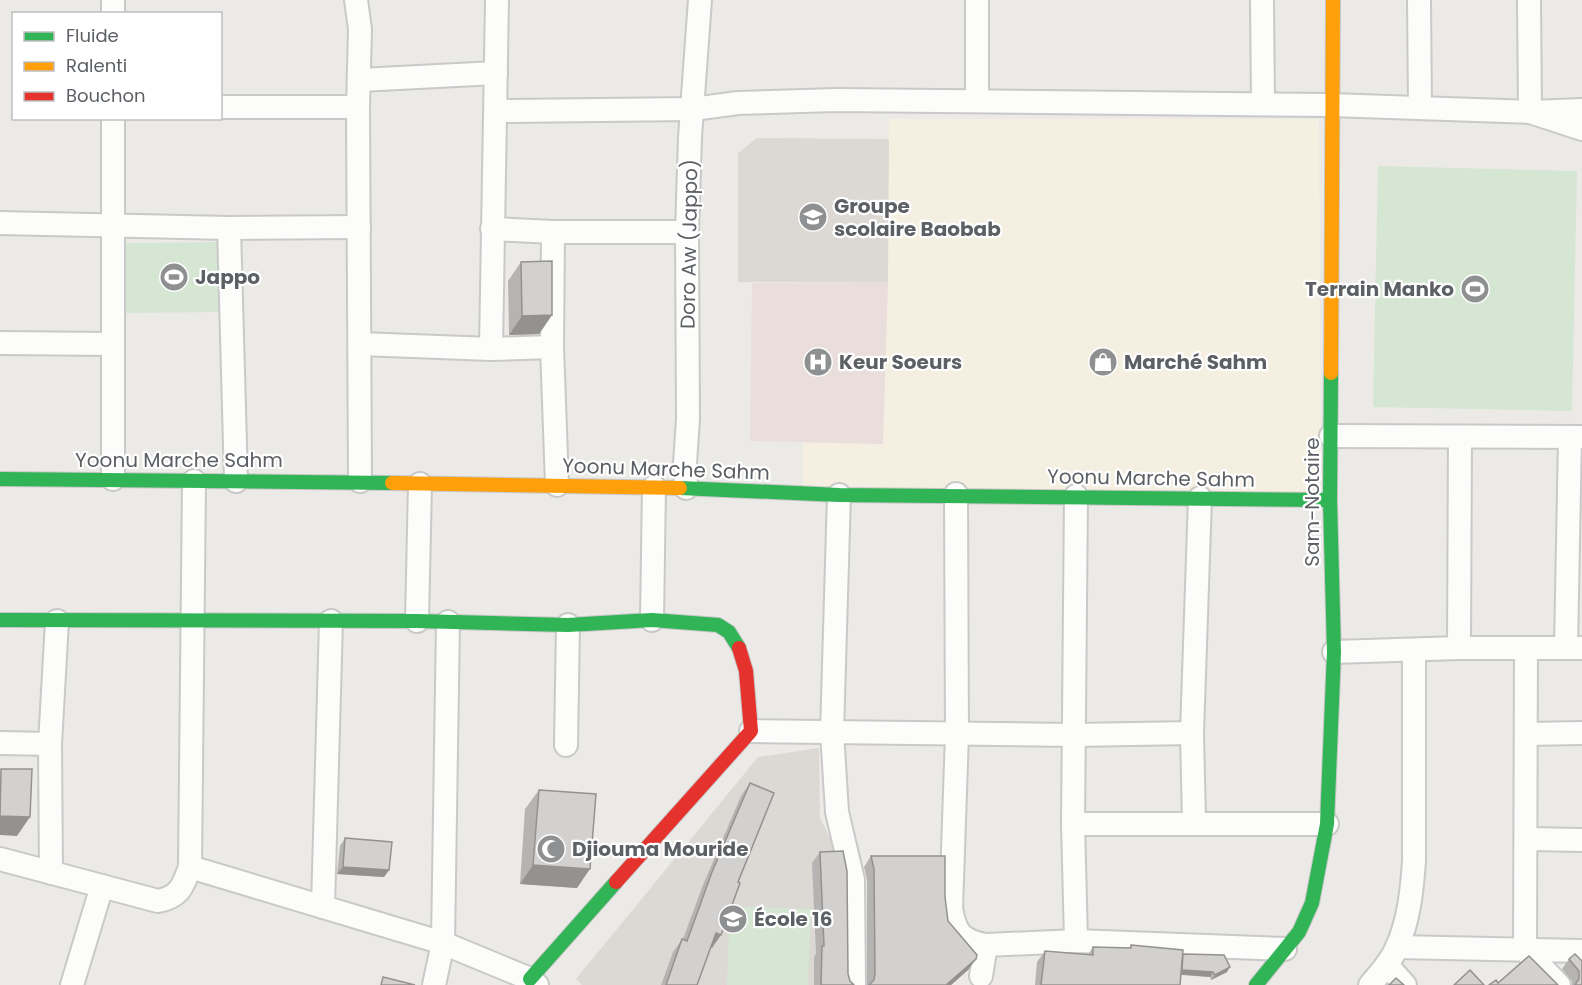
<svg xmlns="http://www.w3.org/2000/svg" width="1582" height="985" viewBox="0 0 1582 985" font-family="Poppins,sans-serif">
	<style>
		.commercial { fill: #f4efe0 }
		.education { fill: #dcd9d5 }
		.medical { fill: #eadedc }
		.green { fill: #d5e6d3 }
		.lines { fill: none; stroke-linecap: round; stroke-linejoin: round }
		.street-casing { stroke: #c8c9c8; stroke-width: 26 }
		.fast-casing { stroke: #c7c7c7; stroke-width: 16 }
		.slow-casing { stroke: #c7c7c7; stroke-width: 16 }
		.jam-casing { stroke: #c7c7c7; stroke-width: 16 }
		.street { stroke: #fcfcfb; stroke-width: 22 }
		.fast { stroke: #30b455; stroke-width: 14 }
		.slow { stroke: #ff9f0a; stroke-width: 14 }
		.jam { stroke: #e5322d; stroke-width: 14 }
		.wall { fill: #b5b4b2 }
		.shaded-wall { fill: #949291 }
		.building { fill: #d3d1cf; stroke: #949291; stroke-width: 1.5 }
		.labels { text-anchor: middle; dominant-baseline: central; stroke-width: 4.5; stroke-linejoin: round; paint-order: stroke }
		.poi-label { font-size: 20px; font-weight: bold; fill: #5c6064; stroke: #fff; text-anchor: start }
		.street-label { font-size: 20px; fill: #5c6064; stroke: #fff }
	</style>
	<rect width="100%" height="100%" fill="#eceae6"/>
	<!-- commercial -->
	<polygon class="commercial" points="889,119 1319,119 1321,496 803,491 803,442 883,444"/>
	<!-- education -->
	<g class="education">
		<polygon points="757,138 889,139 888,282 738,282 738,153"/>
		<polygon points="819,748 820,818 841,860 842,985 582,985 576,979 758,757"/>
	</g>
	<!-- medical -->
	<polygon class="medical" points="888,282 883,444 750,441 752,283"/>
	<!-- green -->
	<g class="green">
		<polygon points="1378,166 1577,171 1572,411 1373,407"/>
		<polygon points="222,242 223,312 126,313 126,243"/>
		<polygon points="730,906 811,909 808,985 727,985"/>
	</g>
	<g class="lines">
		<!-- street casing -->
		<g class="street-casing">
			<g id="street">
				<polyline points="113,0 113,14"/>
				<polyline points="356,0 360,29 358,107 360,481"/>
				<polyline points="1262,0 1263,104"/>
				<polyline points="1419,0 1420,107"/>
				<polyline points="1529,0 1530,112 1582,129"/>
				<polyline points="360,80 496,73"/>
				<polyline points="977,101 977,0"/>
				<polyline points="220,107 358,107"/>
				<polyline points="496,111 693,109 738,103 836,100 1331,105 1530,112 1582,110"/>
				<polyline points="0,223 229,228 359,227"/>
				<polyline points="229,228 236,481"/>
				<polyline points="492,229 553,232 687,232"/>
				<polyline points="553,232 552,347 557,485"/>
				<polyline points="0,343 113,344"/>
				<polyline points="360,344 491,349 552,347"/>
				<polyline points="491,349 497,0"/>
				<polyline points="1331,436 1582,437"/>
				<polyline points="113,479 113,118"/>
				<polyline points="686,488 685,463 688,419 687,232 690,137 700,0"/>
				<path d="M 956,494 L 957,734 L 951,908 C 955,932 961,941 986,945 L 1076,941 L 1285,949"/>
				<polyline points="839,495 832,732 837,812 853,880 854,985"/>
				<polyline points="1076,496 1073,824 1076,941"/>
				<polyline points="652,620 654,487"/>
				<polyline points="417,621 420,484"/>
				<polyline points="1459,648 1460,437"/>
				<polyline points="1526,648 1525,950 1559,985"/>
				<polyline points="1566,648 1570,437"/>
				<polyline points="1334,652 1459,648 1582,648"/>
				<polyline points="751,731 1074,735 1192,733"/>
				<polyline points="1526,734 1582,733"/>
				<polyline points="0,743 50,744"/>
				<polyline points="566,745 568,625"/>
				<polyline points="1194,822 1192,733 1200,498"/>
				<polyline points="1073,824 1327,824"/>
				<polyline points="1526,839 1582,840"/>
				<path d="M 0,859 L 158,901 C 180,897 183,886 190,867 L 194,481"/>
				<polyline points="190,867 443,943 530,979 537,985"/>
				<polyline points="51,873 50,744 57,621"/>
				<polyline points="323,907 331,621"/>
				<polyline points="1397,947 1582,951"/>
				<polyline points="1387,965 1405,985"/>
				<polyline points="981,976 986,945"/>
				<polyline points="72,985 102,886"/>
				<polyline points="434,985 443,943 448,622"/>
				<path d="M 1370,985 C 1380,973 1391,962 1397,947 C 1409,920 1412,890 1414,861 L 1414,650"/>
			</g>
		</g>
		<!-- fast casing -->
		<g class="fast-casing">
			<g id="fast">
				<polyline points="0,479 392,483"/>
				<polyline points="680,488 839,495 1330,500"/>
				<polyline points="0,620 417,621 568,625 652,620 718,625 729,632 739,648"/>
				<polyline points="530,979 616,882"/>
				<polyline points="1256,985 1299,932 1312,903 1327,824 1334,652 1330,500 1331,373"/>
			</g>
		</g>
		<!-- slow casing -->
		<g class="slow-casing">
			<g id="slow">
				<polyline points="1331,373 1333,0"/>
				<polyline points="392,483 680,488"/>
			</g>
		</g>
		<!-- jam casing -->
		<g class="jam-casing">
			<polyline id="jam" points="616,882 751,731 746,671 739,648"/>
		</g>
		<!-- street -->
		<use href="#street" class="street"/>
		<!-- fast -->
		<use href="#fast" class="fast"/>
		<!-- slow -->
		<use href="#slow" class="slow"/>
		<!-- jam -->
		<use href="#jam" class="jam"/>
	</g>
	<!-- wall -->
	<g class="wall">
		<polygon points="521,262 552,315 539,334 509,335 508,281"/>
		<polygon points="750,783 738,882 712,948 711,947 697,985 661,985 673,952 682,939 683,939 703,885 741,796"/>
		<polygon points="539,790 577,888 520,884 525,809"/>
		<polygon points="345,838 389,870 384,877 337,874 340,846"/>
		<polygon points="820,852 848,974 850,981 854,985 814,985 814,957 816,954 812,863"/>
		<polygon points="871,856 945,897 948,921 976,959 968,970 951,985 867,985 867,880 864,867"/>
		<polygon points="1131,945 1183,954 1227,972 1211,980 1210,977 1181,975 1180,985 1035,985 1037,962 1045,951 1088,955 1093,947 1129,948"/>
		<polygon points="1569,959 1582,961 1582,985 1572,985 1572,981 1562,969"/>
	</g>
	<!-- shaded-wall -->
	<g class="shaded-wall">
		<polygon points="552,315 539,334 509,335 522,316"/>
		<polygon points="0,816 30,817 17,836 0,835"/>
		<polygon points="533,865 590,869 577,888 520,884"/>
		<polygon points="343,867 389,870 384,877 337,874"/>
		<polygon points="716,933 721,935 712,948 707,946"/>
		<polygon points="976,959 968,970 951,985 946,985"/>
		<polygon points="1230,967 1227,972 1211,980 1215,975"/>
		<polygon points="1179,969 1213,972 1210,977 1176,974"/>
	</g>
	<!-- building -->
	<g class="building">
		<polygon points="552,261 552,315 522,316 521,262"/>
		<polygon points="1,769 32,769 30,817 0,816"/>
		<polygon points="750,783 774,793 738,882 740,883 721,935 716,933 697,985 666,985 682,939 687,941 712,872"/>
		<polygon points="539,790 596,794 590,869 533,865"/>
		<polygon points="345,838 392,842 389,870 343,867"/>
		<polygon points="843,851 847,871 848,974 850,981 854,985 821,985 822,946 824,946 820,852"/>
		<polygon points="871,856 945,856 945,897 948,921 977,955 976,959 946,985 869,985 874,980 875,974 874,869"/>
		<polygon points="1131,945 1183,950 1180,985 1041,985 1045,951 1093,955 1093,947 1131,948"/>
		<polygon points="1183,954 1224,955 1230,967 1215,975 1213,972 1182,970"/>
		<polygon points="1575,954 1582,961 1582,985 1575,985 1579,979 1579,971 1569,959"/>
		<polygon points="1529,956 1558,985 1489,985 1496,980 1498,983"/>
		<polygon points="1470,970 1484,985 1454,985"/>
		<polygon points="383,977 415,985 381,985"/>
		<polygon points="1396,978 1404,985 1389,985"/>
	</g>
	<!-- icons -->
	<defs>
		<g id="school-disc" transform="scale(1.5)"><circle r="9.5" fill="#8e9092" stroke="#fff"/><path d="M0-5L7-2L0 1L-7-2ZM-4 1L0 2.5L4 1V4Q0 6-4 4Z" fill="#fff"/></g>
		<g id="stadium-disc" transform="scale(1.5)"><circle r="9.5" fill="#8e9092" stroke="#fff"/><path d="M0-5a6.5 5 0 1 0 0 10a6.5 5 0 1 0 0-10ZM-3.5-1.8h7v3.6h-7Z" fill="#fff"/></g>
		<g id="hospital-disc" transform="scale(1.5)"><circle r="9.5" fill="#8e9092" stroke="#fff"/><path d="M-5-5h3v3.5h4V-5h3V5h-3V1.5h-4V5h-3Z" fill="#fff"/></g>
		<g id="shop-disc" transform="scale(1.5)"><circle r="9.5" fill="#8e9092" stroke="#fff"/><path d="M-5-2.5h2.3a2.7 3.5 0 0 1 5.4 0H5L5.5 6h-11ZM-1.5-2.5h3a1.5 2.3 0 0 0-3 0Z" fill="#fff"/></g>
		<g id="mosque-disc" transform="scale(1.5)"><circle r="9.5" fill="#8e9092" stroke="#fff"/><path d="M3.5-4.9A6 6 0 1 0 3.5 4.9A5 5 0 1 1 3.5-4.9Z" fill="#fff"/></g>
	</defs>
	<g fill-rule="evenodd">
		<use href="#school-disc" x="813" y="217"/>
		<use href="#stadium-disc" x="174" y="277"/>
		<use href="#stadium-disc" x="1475" y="289"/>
		<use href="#hospital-disc" x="818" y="362"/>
		<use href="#shop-disc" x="1103" y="362"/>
		<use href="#mosque-disc" x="551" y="849"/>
		<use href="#school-disc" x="733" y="919"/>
	</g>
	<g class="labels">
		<!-- poi labels -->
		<g class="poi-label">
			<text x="834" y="206">Groupe<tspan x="834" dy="23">scolaire Baobab</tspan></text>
			<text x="195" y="277">Jappo</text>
			<text x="1454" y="289" text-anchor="end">Terrain Manko</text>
			<text x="839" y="362">Keur Soeurs</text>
			<text x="1124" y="362">Marché Sahm</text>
			<text x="572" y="849">Djiouma Mouride</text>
			<text x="754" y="919">École 16</text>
		</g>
		<!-- street labels -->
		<g class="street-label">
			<text transform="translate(689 244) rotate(-89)">Doro Aw (Jappo)</text>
			<text x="179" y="460">Yoonu Marche Sahm</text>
			<text transform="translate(666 469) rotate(2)">Yoonu Marche Sahm</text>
			<text transform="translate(1151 478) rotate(1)">Yoonu Marche Sahm</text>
			<text transform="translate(1312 502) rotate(-90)">Sam-Notaire</text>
		</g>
	</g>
	<!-- legend -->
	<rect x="12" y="12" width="210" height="108" fill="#ffffff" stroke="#bebfc1" stroke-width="1.5"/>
	<rect x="24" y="32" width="30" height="9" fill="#30b455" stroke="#bebfc1" stroke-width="1.5"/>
	<text x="66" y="42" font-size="18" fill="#5c6064">Fluide</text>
	<rect x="24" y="62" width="30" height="9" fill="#ff9f0a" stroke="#bebfc1" stroke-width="1.5"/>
	<text x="66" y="72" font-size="18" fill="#5c6064">Ralenti</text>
	<rect x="24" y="92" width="30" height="9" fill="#e5322d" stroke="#bebfc1" stroke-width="1.5"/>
	<text x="66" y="102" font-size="18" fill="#5c6064">Bouchon</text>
</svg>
